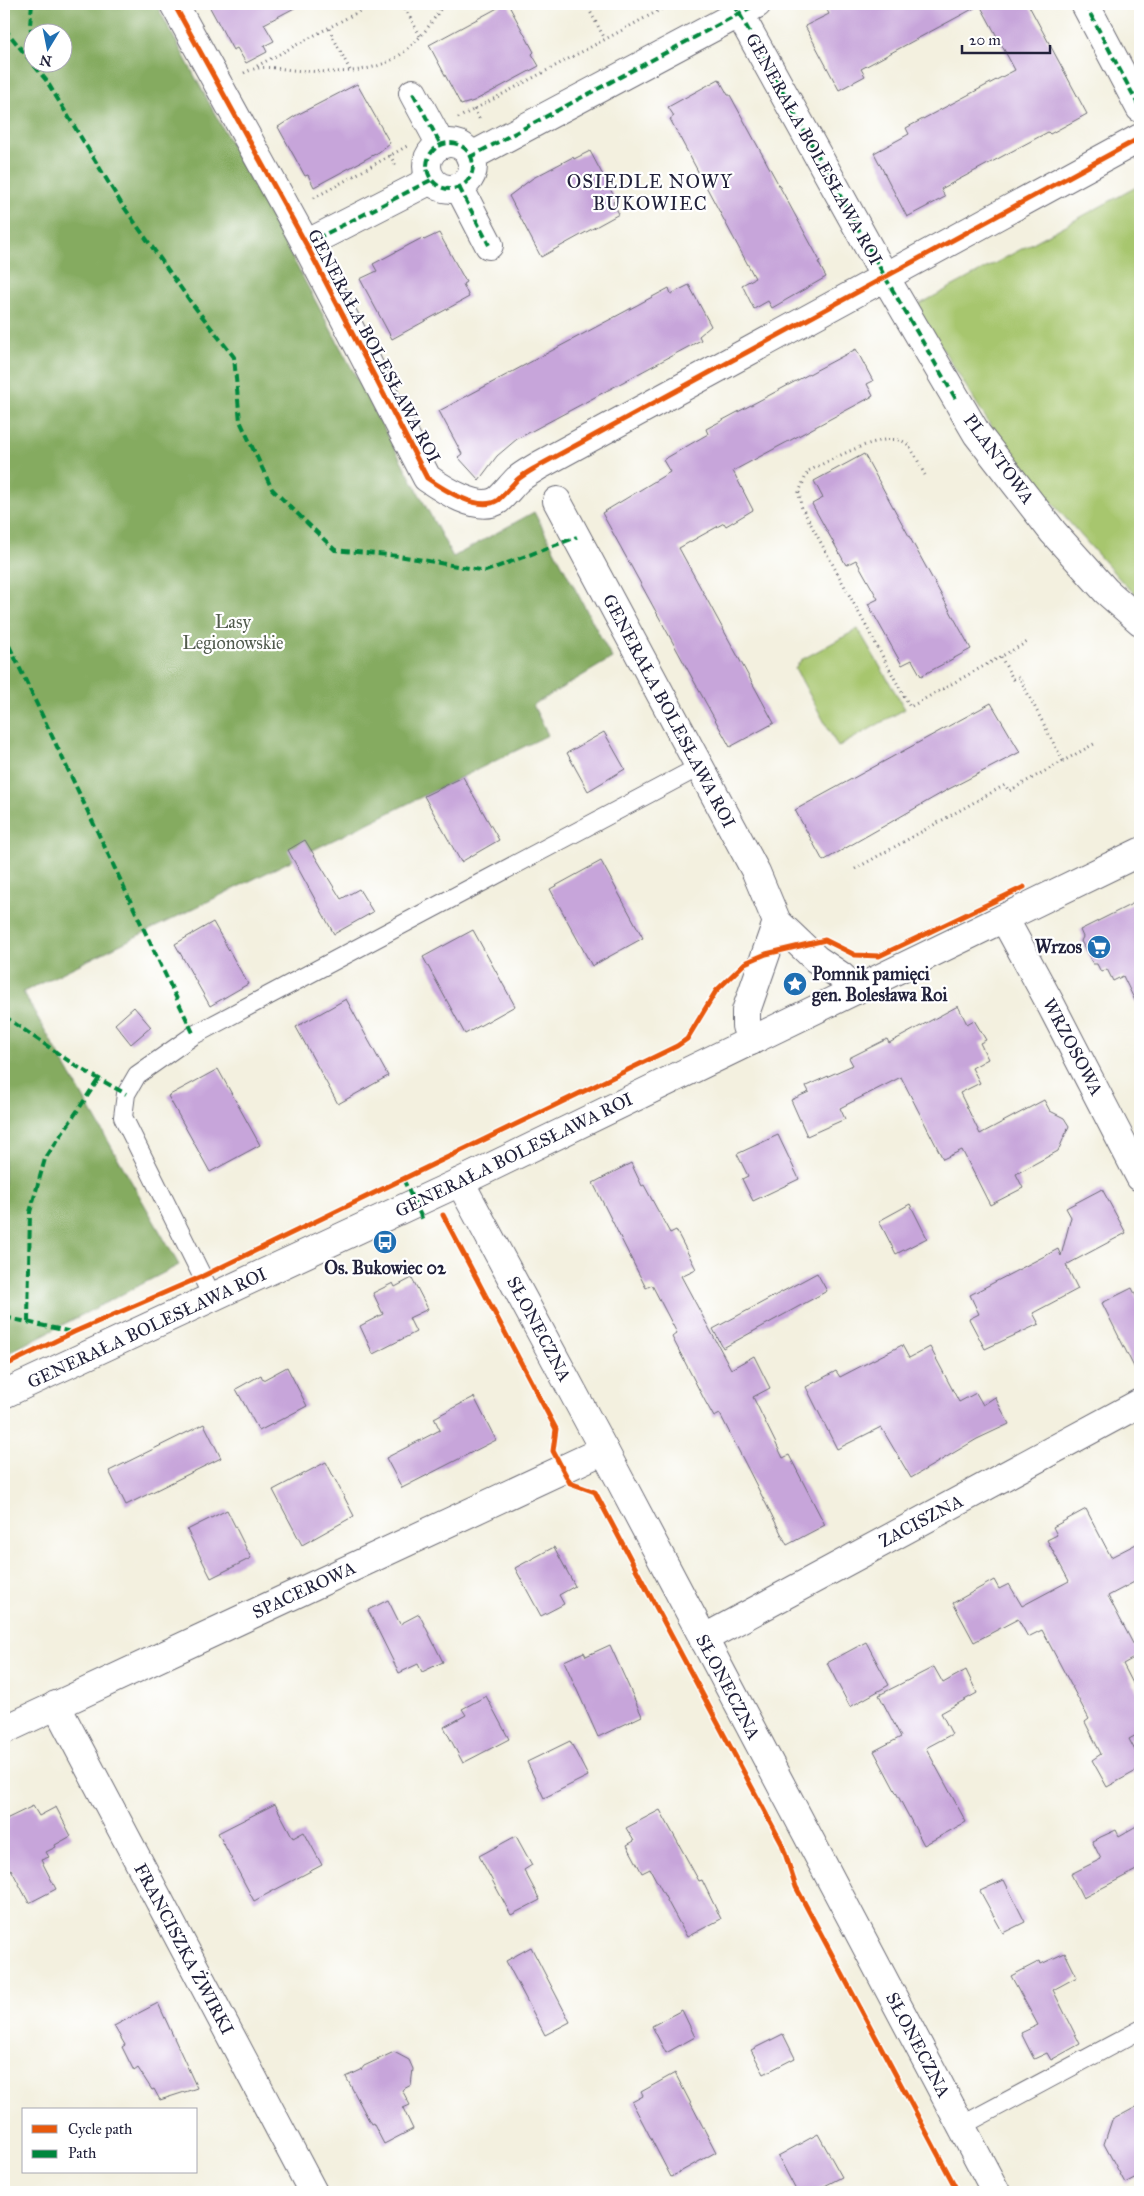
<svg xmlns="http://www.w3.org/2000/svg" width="1144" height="2196" viewBox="0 0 1144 2196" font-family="'IM FELL Great Primer',serif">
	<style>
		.green { fill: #a7c66e; stroke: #647454 }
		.forest { fill: #85ab61; stroke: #54664e; fill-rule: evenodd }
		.building { fill: #c7a5da }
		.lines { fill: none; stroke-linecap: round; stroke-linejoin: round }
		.service-casing { stroke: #6b6a74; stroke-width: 20 }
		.minor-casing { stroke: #6b6a74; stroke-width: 30 }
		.path { stroke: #6b6a74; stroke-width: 3; stroke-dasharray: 1 4; stroke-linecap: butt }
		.service { stroke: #fff; stroke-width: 18 }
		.minor { stroke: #fff; stroke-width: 28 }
		.quiet { stroke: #00873e; stroke-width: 4; stroke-dasharray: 8 4; stroke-linecap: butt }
		.cycleway-casing { stroke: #fff; stroke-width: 8 }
		.cycleway { stroke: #e8590c; stroke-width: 5 }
		.labels { text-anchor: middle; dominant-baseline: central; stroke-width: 4.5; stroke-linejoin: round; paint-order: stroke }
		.street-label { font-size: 18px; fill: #22223b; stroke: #fff }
		.park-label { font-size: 18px; fill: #515b4d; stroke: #fff }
		.poi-label { font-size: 18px; font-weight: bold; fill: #22223b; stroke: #fff; text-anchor: end }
		.neighbourhood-label { font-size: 19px; letter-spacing: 1px; fill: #22223b; stroke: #fff }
	</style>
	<rect width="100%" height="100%" fill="#fff"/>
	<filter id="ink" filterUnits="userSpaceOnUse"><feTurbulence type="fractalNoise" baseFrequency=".02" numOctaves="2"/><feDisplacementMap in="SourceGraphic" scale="10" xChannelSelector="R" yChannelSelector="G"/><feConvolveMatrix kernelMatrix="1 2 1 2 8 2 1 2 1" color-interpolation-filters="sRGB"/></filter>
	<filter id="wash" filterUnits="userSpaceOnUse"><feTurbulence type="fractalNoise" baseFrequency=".0096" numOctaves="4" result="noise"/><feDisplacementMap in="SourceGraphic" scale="20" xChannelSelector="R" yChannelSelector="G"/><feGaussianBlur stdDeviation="1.12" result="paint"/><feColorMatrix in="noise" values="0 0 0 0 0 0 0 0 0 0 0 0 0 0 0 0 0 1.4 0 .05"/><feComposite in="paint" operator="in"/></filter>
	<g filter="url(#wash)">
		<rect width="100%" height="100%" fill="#f3f0df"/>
		<!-- green -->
		<g class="green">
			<polygon points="1140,185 1140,598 1124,584 1007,452 916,306"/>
			<polygon points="858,629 905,709 838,747 795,668 801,660"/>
		</g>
		<!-- forest -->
		<path class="forest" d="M 4,4 L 156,4 L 453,557 L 534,512 L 612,658 L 533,705 L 548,735 L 23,992 L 179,1265 L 4,1355 ZM 32,32 L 62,32 L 62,62 L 32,62 Z"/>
		<g id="blocks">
			<!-- building -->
			<g class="building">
				<polygon points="208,4 302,4 264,24 274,41 264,46 267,52 246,63 237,48 233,50"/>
				<polygon points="505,4 508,4 534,52 532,54 539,66 474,101 461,105 429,45"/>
				<polygon points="824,4 1028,4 1087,114 1050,134 1048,132 941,189 945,197 907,217 874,153 909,134 906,128 1015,70 980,5 861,69 865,76 839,90 805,26 829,14"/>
				<polygon points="719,79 728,95 730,95 820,261 818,262 826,277 772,308 768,301 754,309 742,285 755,278 670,119 674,116 668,107"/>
				<polygon points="357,84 390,143 379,152 314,187 308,175 305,176 278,127 295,116"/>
				<polygon points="590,151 616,200 613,202 619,214 541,257 509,196 533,178 573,157 574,159"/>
				<polygon points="439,233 466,282 463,284 469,297 392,339 360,279 377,271 373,264 422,238 424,240"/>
				<polygon points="689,285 711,326 699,336 701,340 517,439 497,456 479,480 458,457 462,454 439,411 669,288 671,294"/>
				<polygon points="856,349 873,381 867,384 873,396 733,471 753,510 726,526 724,523 679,548 774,723 730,747 602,513 670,472 663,460 708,434 706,429"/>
				<polygon points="864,454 971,649 921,676 912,660 902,665 868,604 878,599 856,560 846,565 812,504 823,498 814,481"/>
				<polygon points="991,703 1020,752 947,790 823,861 795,810"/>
				<polygon points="604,732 625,769 588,791 567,753"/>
				<polygon points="463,777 499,840 461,862 424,796"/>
				<polygon points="305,840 341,899 359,889 373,912 334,934 288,850"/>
				<polygon points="601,861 643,938 592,966 550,889"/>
				<polygon points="1140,900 1140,1011 1123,976 1113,981 1107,969 1101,972 1097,964 1093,964 1081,941 1083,937 1080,930"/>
				<polygon points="213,922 248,984 210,1006 175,944"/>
				<polygon points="473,930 515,1006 465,1034 423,957"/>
				<polygon points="346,999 388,1076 338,1104 296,1027"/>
				<polygon points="958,1006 967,1024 974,1020 986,1040 980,1043 988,1059 972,1068 980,1083 960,1093 980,1134 1044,1100 1050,1111 1064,1118 1069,1126 1058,1151 1016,1174 1023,1188 990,1205 962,1150 943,1159 901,1077 840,1108 845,1119 807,1136 791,1100 809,1092 806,1086 853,1065 849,1058 887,1039 889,1043"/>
				<polygon points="134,1007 151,1027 131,1044 115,1024"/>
				<polygon points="218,1069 260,1145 210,1172 168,1096"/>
				<polygon points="778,1135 799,1179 753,1201 742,1179 748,1176 737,1154"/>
				<polygon points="631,1163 642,1186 644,1185 670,1233 676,1230 696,1269 681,1276 731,1369 754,1356 770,1388 753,1397 783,1458 789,1455 825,1525 787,1545 720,1414 714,1417 705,1401 672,1337 677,1333 652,1285 646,1288 593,1183"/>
				<polygon points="1102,1189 1126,1233 1066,1265 1078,1289 1033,1313 1039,1324 985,1349 969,1319 979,1314 970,1295 1058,1249 1061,1256 1071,1217 1066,1208"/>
				<polygon points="910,1204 927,1238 896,1254 879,1221"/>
				<polygon points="817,1273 827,1291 723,1348 713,1329"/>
				<polygon points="412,1278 428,1309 409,1318 416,1332 373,1354 360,1326 383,1314 373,1293 393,1283 395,1287"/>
				<polygon points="1132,1288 1140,1304 1140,1379 1102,1303"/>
				<polygon points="902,1345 909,1358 930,1347 959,1402 976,1393 983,1405 995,1397 1009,1424 977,1439 911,1478 881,1427 837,1449 806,1387 836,1371 840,1377"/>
				<polygon points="287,1367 307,1406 259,1431 236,1389 261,1375 263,1380"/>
				<polygon points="474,1397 496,1440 402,1488 386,1458 440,1430 434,1418"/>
				<polygon points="204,1424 221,1458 126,1505 109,1471"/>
				<polygon points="326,1462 354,1516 302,1545 273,1490"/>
				<polygon points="1086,1509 1111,1557 1140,1542 1140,1579 1108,1596 1139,1655 1123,1664 1140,1697 1140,1733 1129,1739 1140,1760 1140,1769 1107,1787 1092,1760 1101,1754 1085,1722 1089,1719 1042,1630 1028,1637 1018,1619 974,1642 953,1603 994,1580 999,1589 1009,1584 1022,1606 1069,1581 1047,1540 1057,1535 1053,1527"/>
				<polygon points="227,1510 251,1558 211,1578 187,1530"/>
				<polygon points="554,1547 575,1586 559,1595 564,1604 541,1616 515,1568"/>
				<polygon points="388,1600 400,1624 419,1614 443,1662 422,1672 418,1664 399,1673 368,1610"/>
				<polygon points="866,1642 889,1685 850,1707 827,1663"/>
				<polygon points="610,1645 642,1716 598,1737 564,1661 584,1652 586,1656"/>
				<polygon points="934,1667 943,1683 966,1670 977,1693 941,1713 952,1734 926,1748 966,1822 924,1845 874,1751 901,1737 879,1695"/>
				<polygon points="486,1696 509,1739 463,1763 444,1727 466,1715 462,1709"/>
				<polygon points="570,1741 588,1776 544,1798 527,1762"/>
				<polygon points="275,1804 293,1838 304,1832 322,1865 254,1901 218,1833"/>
				<polygon points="33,1806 39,1816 56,1807 71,1836 55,1845 56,1847 46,1852 49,1857 41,1860 56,1889 29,1903 11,1869 4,1873 4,1820"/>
				<polygon points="660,1810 699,1881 702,1880 721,1919 687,1937 650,1869 642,1873 627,1845 634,1841 626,1828"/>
				<polygon points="1140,1824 1140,1868 1083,1898 1071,1874 1101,1859 1092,1841 1116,1830 1119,1836"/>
				<polygon points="516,1836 532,1865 524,1870 540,1900 511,1915 479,1856"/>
				<polygon points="1004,1880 1025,1922 1003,1933 980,1891"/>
				<polygon points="531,1947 570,2022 545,2035 506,1961"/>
				<polygon points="1065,1953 1077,1977 1053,1990 1080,2044 1051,2060 1047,2053 1034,2059 1021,2033 1038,2025 1011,1976 1040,1961 1041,1964"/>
				<polygon points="158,2003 197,2088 160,2100 154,2089 152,2090 138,2068 134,2071 122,2047 125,2045 114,2026"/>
				<polygon points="682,2010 695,2037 666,2053 652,2026"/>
				<polygon points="783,2034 795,2058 764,2074 751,2050"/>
				<polygon points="394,2052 409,2060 413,2069 411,2085 402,2090 410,2105 403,2108 413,2129 384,2144 373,2123 371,2124 346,2077 361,2070 364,2066"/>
				<polygon points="675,2073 716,2152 671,2177 632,2102 643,2096 641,2092"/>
				<polygon points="1140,2105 1140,2175 1125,2183 1104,2144 1112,2120"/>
				<polygon points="818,2134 842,2177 813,2192 797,2192 778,2156"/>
			</g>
		</g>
	</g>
	<g filter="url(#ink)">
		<use href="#blocks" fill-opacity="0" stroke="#6b6a74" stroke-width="1"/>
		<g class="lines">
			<!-- service casing -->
			<g class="service-casing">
				<g id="service">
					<polyline points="213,1298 123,1117 126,1094 137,1075 194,1035 699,767"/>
					<polyline points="961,2126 1140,2030"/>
				</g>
			</g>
			<!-- minor casing -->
			<g class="minor-casing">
				<g id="minor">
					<path d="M 174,4 L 306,244 L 427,478 C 443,489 479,513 498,500 C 505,494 511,486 517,480 C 524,474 532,470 540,465 L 1140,138"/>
					<polyline points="734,4 885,277 977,434 1053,532 1106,591 1140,621"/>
					<polyline points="1085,4 1140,108"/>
					<polyline points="413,93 441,145"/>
					<circle cx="450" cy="166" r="23"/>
					<polyline points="470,157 757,4"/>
					<polyline points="459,187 489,245"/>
					<polyline points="306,244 431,180"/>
					<polyline points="557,501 756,872 777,922 816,959 841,976 856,990"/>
					<polyline points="1004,918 1050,1003 1140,1177"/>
					<polyline points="751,1041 746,1026 746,1011 777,922"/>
					<polyline points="460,1182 604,1450 996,2192"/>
					<polyline points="4,1394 460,1182 1140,852"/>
					<polyline points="703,1639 1140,1403"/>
					<polyline points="56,1705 313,2192"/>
					<polyline points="4,1730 604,1450"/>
				</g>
			</g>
			<!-- path -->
			<g class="path">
				<polyline points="403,4 420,36"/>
				<polyline points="586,4 605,39"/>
				<polyline points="329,29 351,72"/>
				<polyline points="257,66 373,4"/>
				<path d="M 244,73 C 261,64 274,68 292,70 C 335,73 382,77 414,43 C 426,32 435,17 444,4"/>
				<polyline points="474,109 480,120"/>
				<polyline points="458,118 671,4"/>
				<polyline points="390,155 396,166"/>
				<polyline points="314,198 409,145"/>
				<path d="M 925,475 C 920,466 914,451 907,444 C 888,427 828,462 808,471 L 799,492 L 801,506 L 910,707 L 1029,641"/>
				<polyline points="1001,657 1013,679 1019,677 1063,761"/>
				<polyline points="855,869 1005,785 1009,791 1094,744"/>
			</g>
			<!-- service -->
			<use href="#service" class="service"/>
			<!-- minor -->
			<use href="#minor" class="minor"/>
			<!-- quiet -->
			<g class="quiet">
				<polyline points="32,4 30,25 32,35"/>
				<polyline points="734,4 885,277 957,401"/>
				<polyline points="1085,4 1140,108"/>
				<polyline points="4,28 46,80 121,203 190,301 234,357 240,421 272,489 335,550 399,556 486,571 577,537"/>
				<polyline points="413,93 441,145"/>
				<circle cx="450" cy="166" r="23"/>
				<polyline points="470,157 757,4"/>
				<polyline points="459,187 489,245"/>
				<polyline points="306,244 431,180"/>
				<polyline points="4,635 194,1035"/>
				<polyline points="4,1016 76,1066 126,1094"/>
				<polyline points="403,1179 423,1220"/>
				<polyline points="4,1317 72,1332"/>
				<polyline points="28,1322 30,1212 45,1159 98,1080"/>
			</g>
			<!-- cycleway casing -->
			<g class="cycleway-casing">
				<g id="cycleway">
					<path d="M 174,4 L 306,244 L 427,478 C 443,489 479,513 498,500 C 505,494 511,486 517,480 C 524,474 532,470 540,465 L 1140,138"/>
					<polyline points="443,1215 556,1429 553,1451 570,1483 595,1492 782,1844 796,1887 958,2192"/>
					<polyline points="4,1366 74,1332 203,1276 677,1046 687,1039 716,991 745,963 766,954 825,940 855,955 879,956 1024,887"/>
				</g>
			</g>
			<!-- cycleway -->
			<use href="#cycleway" class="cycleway"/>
		</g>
	</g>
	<!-- icons -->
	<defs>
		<g id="supermarket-disc" transform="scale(1.25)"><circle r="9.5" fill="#1f6fb2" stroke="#fff"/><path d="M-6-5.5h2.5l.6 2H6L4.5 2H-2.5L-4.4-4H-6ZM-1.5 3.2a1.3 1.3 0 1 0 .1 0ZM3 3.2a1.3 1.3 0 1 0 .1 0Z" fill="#fff"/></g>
		<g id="sight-disc" transform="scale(1.25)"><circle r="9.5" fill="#1f6fb2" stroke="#fff"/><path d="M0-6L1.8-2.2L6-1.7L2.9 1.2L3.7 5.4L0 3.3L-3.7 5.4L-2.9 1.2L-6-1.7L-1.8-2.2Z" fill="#fff"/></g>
		<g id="bus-disc" transform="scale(1.25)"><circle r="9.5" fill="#1f6fb2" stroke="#fff"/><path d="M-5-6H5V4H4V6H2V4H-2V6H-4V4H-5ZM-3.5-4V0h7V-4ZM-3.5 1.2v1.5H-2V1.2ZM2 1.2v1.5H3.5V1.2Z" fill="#fff"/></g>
	</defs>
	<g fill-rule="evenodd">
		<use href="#supermarket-disc" x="1099" y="947"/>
		<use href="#sight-disc" x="795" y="984"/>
		<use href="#bus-disc" x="385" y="1242"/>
	</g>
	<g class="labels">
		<!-- street labels -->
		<g class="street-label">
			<text transform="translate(814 149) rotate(61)">GENERAŁA BOLESŁAWA ROI</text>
			<text transform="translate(374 346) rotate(62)">GENERAŁA BOLESŁAWA ROI</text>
			<text transform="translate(999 459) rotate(54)">PLANTOWA</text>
			<text transform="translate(669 711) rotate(62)">GENERAŁA BOLESŁAWA ROI</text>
			<text transform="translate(1073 1047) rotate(62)">WRZOSOWA</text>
			<text transform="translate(514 1155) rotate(-26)">GENERAŁA BOLESŁAWA ROI</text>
			<text transform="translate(147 1328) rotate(-25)">GENERAŁA BOLESŁAWA ROI</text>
			<text transform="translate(539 1329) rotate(62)">SŁONECZNA</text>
			<text transform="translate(921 1521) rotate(-28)">ZACISZNA</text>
			<text transform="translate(304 1590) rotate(-25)">SPACEROWA</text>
			<text transform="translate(728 1687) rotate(62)">SŁONECZNA</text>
			<text transform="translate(184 1949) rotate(62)">FRANCISZKA ŻWIRKI</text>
			<text transform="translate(918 2045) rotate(62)">SŁONECZNA</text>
		</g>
		<!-- park labels -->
		<g class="park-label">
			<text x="233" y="622">Lasy<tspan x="233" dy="21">Legionowskie</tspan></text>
		</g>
		<!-- poi labels -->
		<g class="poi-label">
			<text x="1082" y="947">Wrzos</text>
			<text x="812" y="974" text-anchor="start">Pomnik pamięci<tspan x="812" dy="21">gen. Bolesława Roi</tspan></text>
			<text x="385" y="1268" text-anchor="middle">Os. Bukowiec 02</text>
		</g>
		<!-- neighbourhood labels -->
		<g class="neighbourhood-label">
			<text x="650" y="181">OSIEDLE NOWY<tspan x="650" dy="22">BUKOWIEC</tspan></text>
		</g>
	</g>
	<!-- margin -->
	<rect width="1144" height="2196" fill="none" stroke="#fff" stroke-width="20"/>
	<!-- legend -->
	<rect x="22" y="2108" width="175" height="65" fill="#ffffff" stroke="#a7a7b1"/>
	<rect x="32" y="2125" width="25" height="8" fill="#e8590c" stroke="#a7a7b1"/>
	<text x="68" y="2134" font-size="15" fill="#22223b">Cycle path</text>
	<rect x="32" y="2150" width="25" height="8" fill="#00873e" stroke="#a7a7b1"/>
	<text x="68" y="2158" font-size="15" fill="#22223b">Path</text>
	<!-- north arrow -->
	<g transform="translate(48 48) rotate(190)"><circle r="24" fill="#ffffff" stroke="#a7a7b1"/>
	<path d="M0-4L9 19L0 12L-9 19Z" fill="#1f6fb2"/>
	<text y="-8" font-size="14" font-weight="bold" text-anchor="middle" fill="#22223b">N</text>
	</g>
	<!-- scale -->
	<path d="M962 45v8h88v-8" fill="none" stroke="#22223b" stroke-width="2.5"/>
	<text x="969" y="45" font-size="15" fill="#22223b" stroke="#ffffff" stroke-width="4" paint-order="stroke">20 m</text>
</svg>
